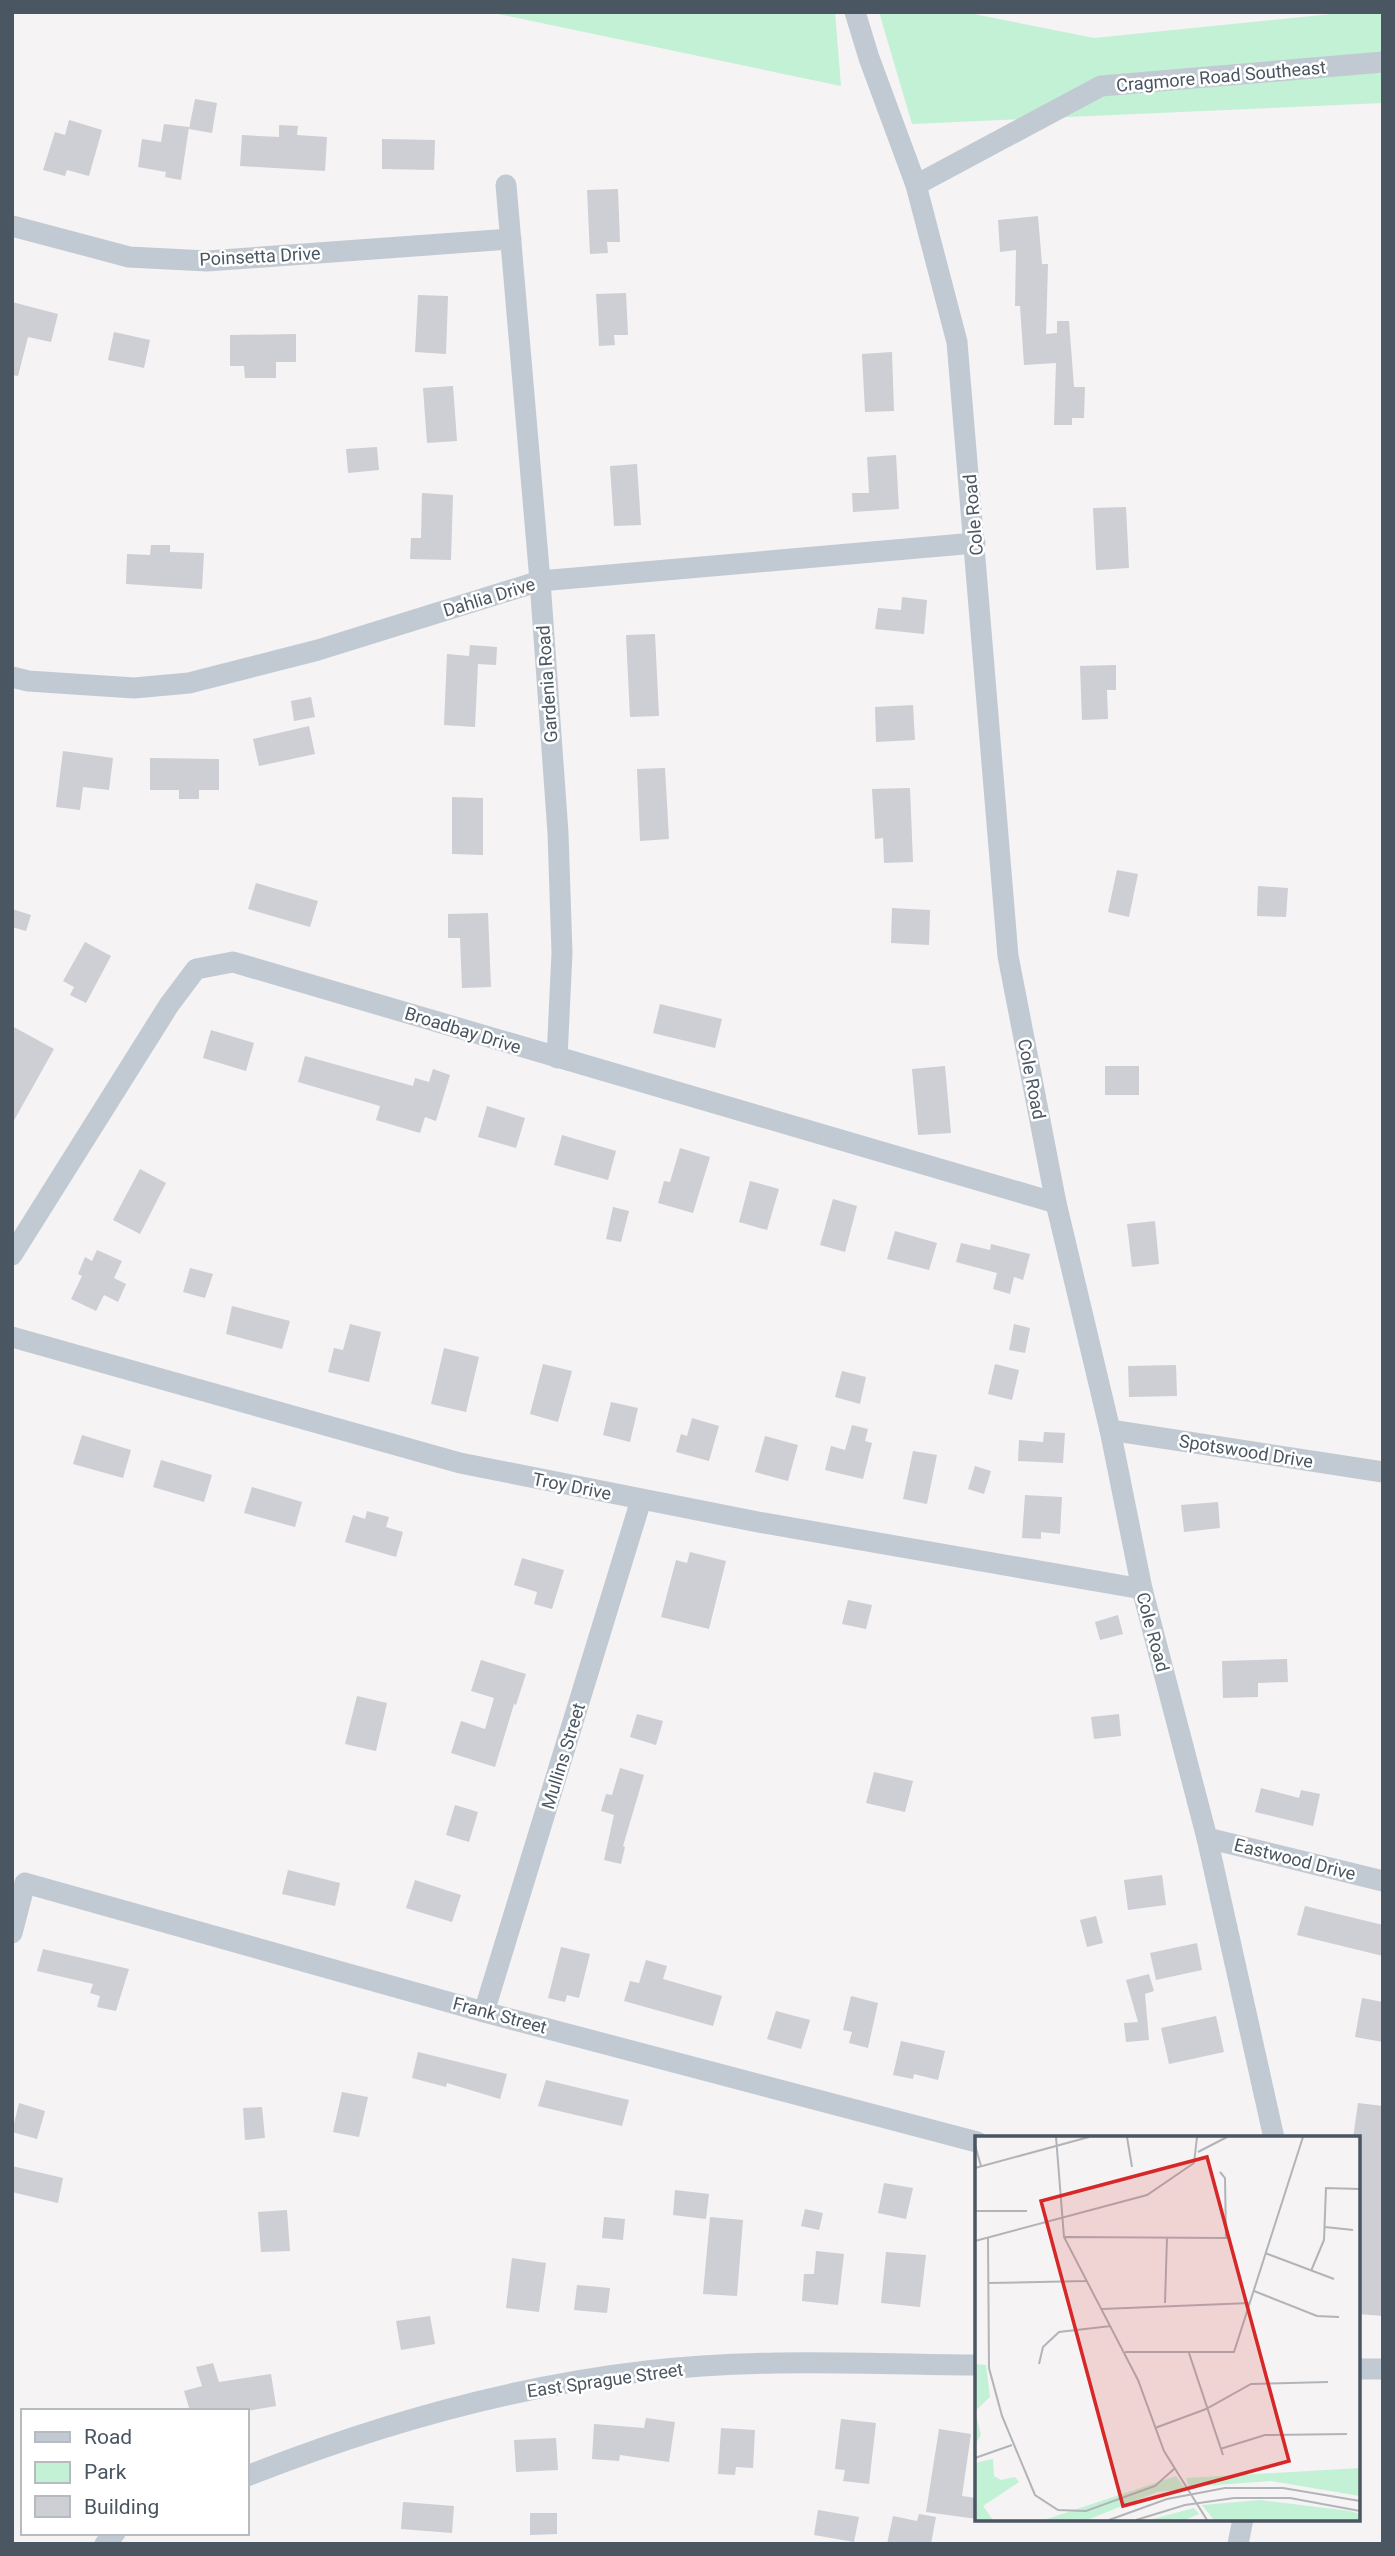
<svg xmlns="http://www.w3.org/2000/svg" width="1395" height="2556" viewBox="0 0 1395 2556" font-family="Roboto,sans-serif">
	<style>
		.green { fill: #c3f1d5 }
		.building { fill: #cdcfd5 }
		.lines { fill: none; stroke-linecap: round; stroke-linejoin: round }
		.minor { stroke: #c1cad2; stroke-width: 21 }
		.labels { text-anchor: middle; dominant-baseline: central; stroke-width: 5; stroke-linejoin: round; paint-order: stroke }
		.street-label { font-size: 18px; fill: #4a5661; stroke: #fff }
		.inset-road { fill: none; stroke: #b1b4b9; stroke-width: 2 }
		.view { fill: #d62828; fill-opacity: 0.15; stroke: #d62828; stroke-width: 3.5 }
		.inset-edge { fill: none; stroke: #4a5661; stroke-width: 3.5 }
	</style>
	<rect width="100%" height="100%" fill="#f5f3f3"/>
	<!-- green -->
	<g class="green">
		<polygon points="489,12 835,12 841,86"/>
		<polygon points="879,12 964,12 1094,38 1351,12 1383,12 1383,103 912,124"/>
	</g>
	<!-- building -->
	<g class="building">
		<polygon points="195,99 217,103 212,133 189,129"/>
		<polygon points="69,120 102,130 89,176 67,170 65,176 43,170 55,132 65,135"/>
		<polygon points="164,124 189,127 181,180 165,177 166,172 138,167 142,139 161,142"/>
		<polygon points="279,125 298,126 297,135 327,137 325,171 240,166 242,135 279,137"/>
		<polygon points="382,139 435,140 434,170 382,169"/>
		<polygon points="618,189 620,242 607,242 608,253 590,254 587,190"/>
		<polygon points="1038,216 1042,264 1048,264 1046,334 1057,333 1057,321 1069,321 1074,387 1085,387 1084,418 1072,418 1072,425 1054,425 1056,363 1024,365 1020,306 1015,306 1016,250 1000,252 998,220"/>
		<polygon points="626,293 628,335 614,335 615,345 599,346 596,294"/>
		<polygon points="418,295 448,296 446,354 415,352"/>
		<polygon points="12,302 58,314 51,342 28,337 18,376 12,375"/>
		<polygon points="114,332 150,340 144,368 108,360"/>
		<polygon points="296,334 296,362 276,362 276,378 245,378 244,366 230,366 230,335"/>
		<polygon points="892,352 894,411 865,412 862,354"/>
		<polygon points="453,386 457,441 427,443 423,388"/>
		<polygon points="377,447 379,470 348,473 346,449"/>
		<polygon points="896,455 899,509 853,512 852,493 869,493 867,457"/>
		<polygon points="637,464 641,525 614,526 610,466"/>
		<polygon points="422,493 453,495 451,560 410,559 411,538 421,538"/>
		<polygon points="1126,507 1129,568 1096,570 1093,508"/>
		<polygon points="151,545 170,545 170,552 204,553 202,589 126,584 127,554 150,555"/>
		<polygon points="902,597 927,600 924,634 875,629 878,608 901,610"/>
		<polygon points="655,634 659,716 630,717 626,635"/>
		<polygon points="470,645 497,647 496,665 478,664 475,727 444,725 447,654 469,656"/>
		<polygon points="1116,665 1116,690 1107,690 1108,719 1082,720 1080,666"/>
		<polygon points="311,697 315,717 294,721 291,701"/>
		<polygon points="913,705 915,740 876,742 875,707"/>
		<polygon points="309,726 315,754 259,766 253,739"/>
		<polygon points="63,751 113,758 109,790 83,787 80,810 56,807"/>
		<polygon points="150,758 219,759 219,790 199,790 199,799 179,799 179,790 150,790"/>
		<polygon points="665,768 669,839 640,841 637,769"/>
		<polygon points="910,788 913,862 884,863 883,838 875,839 872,789"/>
		<polygon points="452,797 483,798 483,855 452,854"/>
		<polygon points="1117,870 1138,874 1129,917 1108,912"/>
		<polygon points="256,883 318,901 310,927 248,909"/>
		<polygon points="1258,886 1288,888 1286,917 1257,916"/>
		<polygon points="892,908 930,910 929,945 891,943"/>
		<polygon points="12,909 31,915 26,931 12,927"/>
		<polygon points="488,913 491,987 462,988 460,938 448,938 448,914"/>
		<polygon points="85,942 111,956 86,1003 70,995 74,987 63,981"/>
		<polygon points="660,1004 722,1019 715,1048 653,1033"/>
		<polygon points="12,1026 54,1049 12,1124"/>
		<polygon points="211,1030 254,1043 246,1071 203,1058"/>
		<polygon points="305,1056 413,1086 415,1078 429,1082 433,1069 450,1075 436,1121 425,1117 420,1133 376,1120 380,1106 298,1082"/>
		<polygon points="945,1066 951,1133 918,1135 912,1069"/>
		<rect x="1105" y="1066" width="34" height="29"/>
		<polygon points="487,1106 525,1118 516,1148 478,1137"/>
		<polygon points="562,1135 616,1151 608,1180 554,1165"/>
		<polygon points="680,1148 710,1157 693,1213 658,1203 664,1181 670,1182"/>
		<polygon points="140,1169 166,1183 140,1234 113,1220"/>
		<polygon points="750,1181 779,1189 767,1230 739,1222"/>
		<polygon points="833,1199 857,1206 845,1252 820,1245"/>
		<polygon points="613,1207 629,1211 621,1242 606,1239"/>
		<polygon points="1155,1221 1159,1264 1132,1267 1127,1224"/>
		<polygon points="895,1231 937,1243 929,1270 887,1259"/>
		<polygon points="961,1243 990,1250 991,1244 1030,1254 1023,1280 1014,1277 1010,1294 993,1289 997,1273 956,1262"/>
		<polygon points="97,1250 122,1261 114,1278 126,1284 118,1302 104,1295 96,1311 71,1299 82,1276 78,1274 85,1257 92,1261"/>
		<polygon points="190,1268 213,1274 205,1298 183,1292"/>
		<polygon points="232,1306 290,1321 282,1349 226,1334"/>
		<polygon points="350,1324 381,1332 369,1382 328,1372 334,1348 343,1350"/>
		<polygon points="1014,1324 1030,1328 1025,1353 1009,1350"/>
		<polygon points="444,1348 479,1357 466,1412 431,1404"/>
		<polygon points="543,1364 572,1371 558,1422 530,1414"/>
		<polygon points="995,1364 1019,1370 1012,1400 988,1394"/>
		<polygon points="1176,1365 1177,1396 1129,1397 1128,1366"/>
		<polygon points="842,1371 866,1377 860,1404 835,1397"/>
		<polygon points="611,1402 638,1408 630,1442 603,1435"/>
		<polygon points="692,1418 719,1426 709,1461 676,1452 681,1434 687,1436"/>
		<polygon points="852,1425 868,1429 865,1441 872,1443 863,1479 825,1470 831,1446 845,1450"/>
		<polygon points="1044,1432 1065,1433 1063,1463 1018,1461 1019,1440 1043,1442"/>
		<polygon points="82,1435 131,1450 123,1478 73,1464"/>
		<polygon points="765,1436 798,1445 788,1481 755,1472"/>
		<polygon points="913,1451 937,1455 927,1504 903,1499"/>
		<polygon points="161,1460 212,1475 204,1502 153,1487"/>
		<polygon points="975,1466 991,1471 984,1494 968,1489"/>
		<polygon points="252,1487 302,1502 295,1527 244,1513"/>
		<polygon points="1025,1495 1062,1497 1060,1534 1041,1532 1041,1539 1022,1538"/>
		<polygon points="1218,1502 1220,1528 1184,1532 1181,1505"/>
		<polygon points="367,1511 389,1517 386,1527 403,1532 396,1557 345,1542 353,1515 365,1519"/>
		<polygon points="690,1552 726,1561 709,1629 661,1617 676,1560 687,1563"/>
		<polygon points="522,1558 564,1570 552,1609 534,1604 537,1592 514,1585"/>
		<polygon points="848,1600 872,1605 866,1629 842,1624"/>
		<polygon points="1118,1615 1123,1634 1100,1640 1095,1622"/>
		<polygon points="1287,1659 1288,1682 1258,1683 1258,1697 1223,1698 1222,1661"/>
		<polygon points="481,1660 526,1674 516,1705 514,1704 495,1767 451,1753 461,1721 485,1729 494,1698 471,1691"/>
		<polygon points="357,1696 387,1703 376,1751 345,1744"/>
		<polygon points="637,1714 663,1721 656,1745 630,1737"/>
		<polygon points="1119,1714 1121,1736 1094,1739 1091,1717"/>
		<polygon points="620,1768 644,1775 623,1846 625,1847 621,1864 604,1860 614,1815 601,1811 606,1794 612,1795"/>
		<polygon points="874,1772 913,1781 905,1812 866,1803"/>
		<polygon points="1261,1788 1299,1798 1301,1790 1320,1794 1313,1826 1255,1812"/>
		<polygon points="455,1805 478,1812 469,1842 446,1835"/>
		<polygon points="288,1870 340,1883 335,1906 282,1894"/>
		<polygon points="1162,1875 1166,1905 1128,1910 1124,1880"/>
		<polygon points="415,1880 461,1895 452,1922 406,1908"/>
		<polygon points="1305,1906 1383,1925 1383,1956 1297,1935"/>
		<polygon points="1096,1916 1103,1943 1087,1947 1080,1920"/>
		<polygon points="1197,1943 1202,1970 1156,1980 1150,1953"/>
		<polygon points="561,1947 590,1954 579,1998 567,1995 565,2002 548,1998"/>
		<polygon points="43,1949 129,1969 116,2011 97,2007 100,1996 90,1993 93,1984 37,1971"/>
		<polygon points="646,1960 667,1966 663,1979 722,1996 713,2026 624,2001 630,1981 639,1983"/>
		<polygon points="1149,1974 1154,1991 1145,1994 1149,2040 1126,2042 1124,2023 1138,2022 1126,1980"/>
		<polygon points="851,1996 878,2003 868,2048 849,2043 852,2032 843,2030"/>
		<polygon points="1362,1998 1383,2002 1383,2042 1355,2037"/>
		<polygon points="776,2011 810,2020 801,2049 767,2039"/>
		<polygon points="1216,2016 1224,2052 1169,2064 1161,2028"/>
		<polygon points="901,2041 945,2051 938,2080 914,2074 913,2079 893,2075"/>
		<polygon points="418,2052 507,2074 500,2099 447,2083 446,2087 412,2078"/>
		<polygon points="546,2080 629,2100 622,2126 538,2106"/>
		<polygon points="342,2092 368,2097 359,2137 333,2132"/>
		<polygon points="19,2103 45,2111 37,2139 12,2132"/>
		<polygon points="1358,2103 1383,2106 1383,2316 1358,2314 1358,2138 1353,2138"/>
		<polygon points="262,2107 265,2138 245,2140 243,2108"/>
		<polygon points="12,2166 63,2178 58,2203 12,2192"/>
		<polygon points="884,2183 913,2188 906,2219 878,2213"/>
		<polygon points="675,2190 709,2194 706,2219 673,2215"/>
		<polygon points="805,2209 823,2213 819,2230 801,2226"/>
		<polygon points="287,2210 290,2251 261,2252 258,2212"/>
		<polygon points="604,2217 625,2219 623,2240 602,2238"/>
		<polygon points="710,2217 743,2220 737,2296 703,2294"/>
		<polygon points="816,2251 844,2254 838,2305 802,2301 804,2274 814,2274"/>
		<polygon points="886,2252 926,2255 920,2307 881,2303"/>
		<polygon points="512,2258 546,2263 539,2312 506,2308"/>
		<polygon points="577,2285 610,2288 607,2313 574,2310"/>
		<polygon points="430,2316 435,2344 401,2350 396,2321"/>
		<polygon points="213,2363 219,2382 271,2374 276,2406 247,2411 190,2411 184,2391 202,2386 196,2367"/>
		<polygon points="646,2418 675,2422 669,2462 620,2455 619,2461 592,2459 594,2424 644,2428"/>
		<polygon points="841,2419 876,2423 869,2484 843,2481 845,2470 835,2469"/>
		<polygon points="721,2428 755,2430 753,2468 736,2467 735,2475 718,2474"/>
		<polygon points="939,2429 971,2434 962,2496 977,2498 977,2519 926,2512"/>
		<polygon points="556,2438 558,2470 516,2472 514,2440"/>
		<polygon points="403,2502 454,2506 452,2533 401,2529"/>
		<polygon points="818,2510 859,2517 854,2542 814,2535"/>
		<polygon points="530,2513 557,2513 557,2534 530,2535"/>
		<polygon points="919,2514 936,2517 931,2544 887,2544 893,2516 917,2521"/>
	</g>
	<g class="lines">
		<!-- minor -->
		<g class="minor">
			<polyline points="855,12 869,58 916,185 957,342 1008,956 1056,1203 1110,1430 1142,1589 1207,1838 1274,2138"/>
			<polyline points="506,185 540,581 558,833 562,953 557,1058"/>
			<polyline points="916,185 1101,86 1383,62"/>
			<polyline points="12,226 129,257 207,261 511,239"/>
			<polyline points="12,677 28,681 134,688 189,683 318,650 540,581 975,543"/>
			<polyline points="12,1255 169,1005 196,969 233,962 1056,1203"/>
			<polyline points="12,1337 460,1463 758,1522 1142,1589"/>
			<polyline points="1110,1430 1383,1472"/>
			<polyline points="1207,1838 1383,1881"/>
			<polyline points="12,1933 25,1883 484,2012 977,2142"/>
			<polyline points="484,2012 641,1500"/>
			<polyline points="1358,2369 1383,2369"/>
			<path d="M 247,2476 C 376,2425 508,2387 647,2371 C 756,2358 868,2364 977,2365"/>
			<polyline points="105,2544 115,2533"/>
			<polyline points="1238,2544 1243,2519"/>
		</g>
	</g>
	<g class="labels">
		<!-- street labels -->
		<g class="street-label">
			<text transform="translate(1221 76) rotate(-5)">Cragmore Road Southeast</text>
			<text transform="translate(260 256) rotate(-3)">Poinsetta Drive</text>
			<text transform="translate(973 515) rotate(-95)">Cole Road</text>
			<text transform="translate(489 597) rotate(-17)">Dahlia Drive</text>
			<text transform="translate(547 684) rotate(-94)">Gardenia Road</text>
			<text transform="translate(463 1030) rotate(17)">Broadbay Drive</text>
			<text transform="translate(1032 1079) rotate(79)">Cole Road</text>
			<text transform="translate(1246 1451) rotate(9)">Spotswood Drive</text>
			<text transform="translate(572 1486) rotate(11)">Troy Drive</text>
			<text transform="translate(1153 1632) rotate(75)">Cole Road</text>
			<text transform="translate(563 1756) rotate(-73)">Mullins Street</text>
			<text transform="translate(1295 1859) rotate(14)">Eastwood Drive</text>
			<text transform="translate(500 2015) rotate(15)">Frank Street</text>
			<text transform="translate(605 2380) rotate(-8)">East Sprague Street</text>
		</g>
	</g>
	<!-- overview -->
	<g transform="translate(975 2136)">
		<rect width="385" height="385" fill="#f5f3f3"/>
		<path d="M 0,228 L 11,229 L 15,261 L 0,275 L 6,299 L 0,308 ZM 18,323 L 19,340 L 26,344 L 40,341 L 44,346 L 8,370 L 18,384 L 0,384 L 0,327 ZM 385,332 L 385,360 L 296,345 L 214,351 L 211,342 ZM 201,340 L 210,353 L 182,356 L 112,384 L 69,384 ZM 285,364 L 375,375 L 385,378 L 385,384 L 239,384 L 227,369 ZM 219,372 L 224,378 L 210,384 L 174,384 Z" fill="#c3f1d5"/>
		<path class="inset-road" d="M 81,1 L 89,101 L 163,244 L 189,315 L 232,384M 152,1 L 157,31M 0,9 L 6,30M 223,16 L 252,1M 0,32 L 114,1M 0,75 L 52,75M 350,91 L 378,94M 90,101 L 251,102 L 250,42 L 245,36M 13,102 L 14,232 L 27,280 L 60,359 L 83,374 L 111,375 L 180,350 L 199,333M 0,105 L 172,59 L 219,27 L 222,1M 290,117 L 359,143M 336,135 L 349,104 L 351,52 L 385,53M 13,147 L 111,145M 279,155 L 342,180 L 364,181M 190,167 L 192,101M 127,173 L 275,167M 150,216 L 259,216 L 328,1M 214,217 L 248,319M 64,228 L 68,211 L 84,196 L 136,190M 180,292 L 231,273 L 276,248 L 353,246M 245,313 L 290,299 L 372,298M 0,322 L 37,309M 134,384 L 192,363 L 250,352 L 308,352 L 385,365M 161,384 L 210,369 L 259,362 L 315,362 L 385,375"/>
		<path class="view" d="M 232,21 L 314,325 L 148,370 L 66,65 Z"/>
		<rect width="385" height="385" class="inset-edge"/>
	</g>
	<!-- border -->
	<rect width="1395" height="2556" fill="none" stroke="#4a5661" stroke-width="28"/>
	<!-- legend -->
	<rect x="21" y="2409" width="228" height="126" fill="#ffffff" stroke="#b7bbc0" stroke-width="2"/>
	<rect x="35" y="2432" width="35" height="10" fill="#c1cad2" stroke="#b7bbc0" stroke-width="2"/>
	<text x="84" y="2444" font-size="21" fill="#4a5661">Road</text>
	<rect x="35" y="2462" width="35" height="21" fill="#c3f1d5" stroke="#b7bbc0" stroke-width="2"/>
	<text x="84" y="2479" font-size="21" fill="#4a5661">Park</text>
	<rect x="35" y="2496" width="35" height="21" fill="#cdcfd5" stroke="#b7bbc0" stroke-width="2"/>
	<text x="84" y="2514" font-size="21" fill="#4a5661">Building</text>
</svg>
